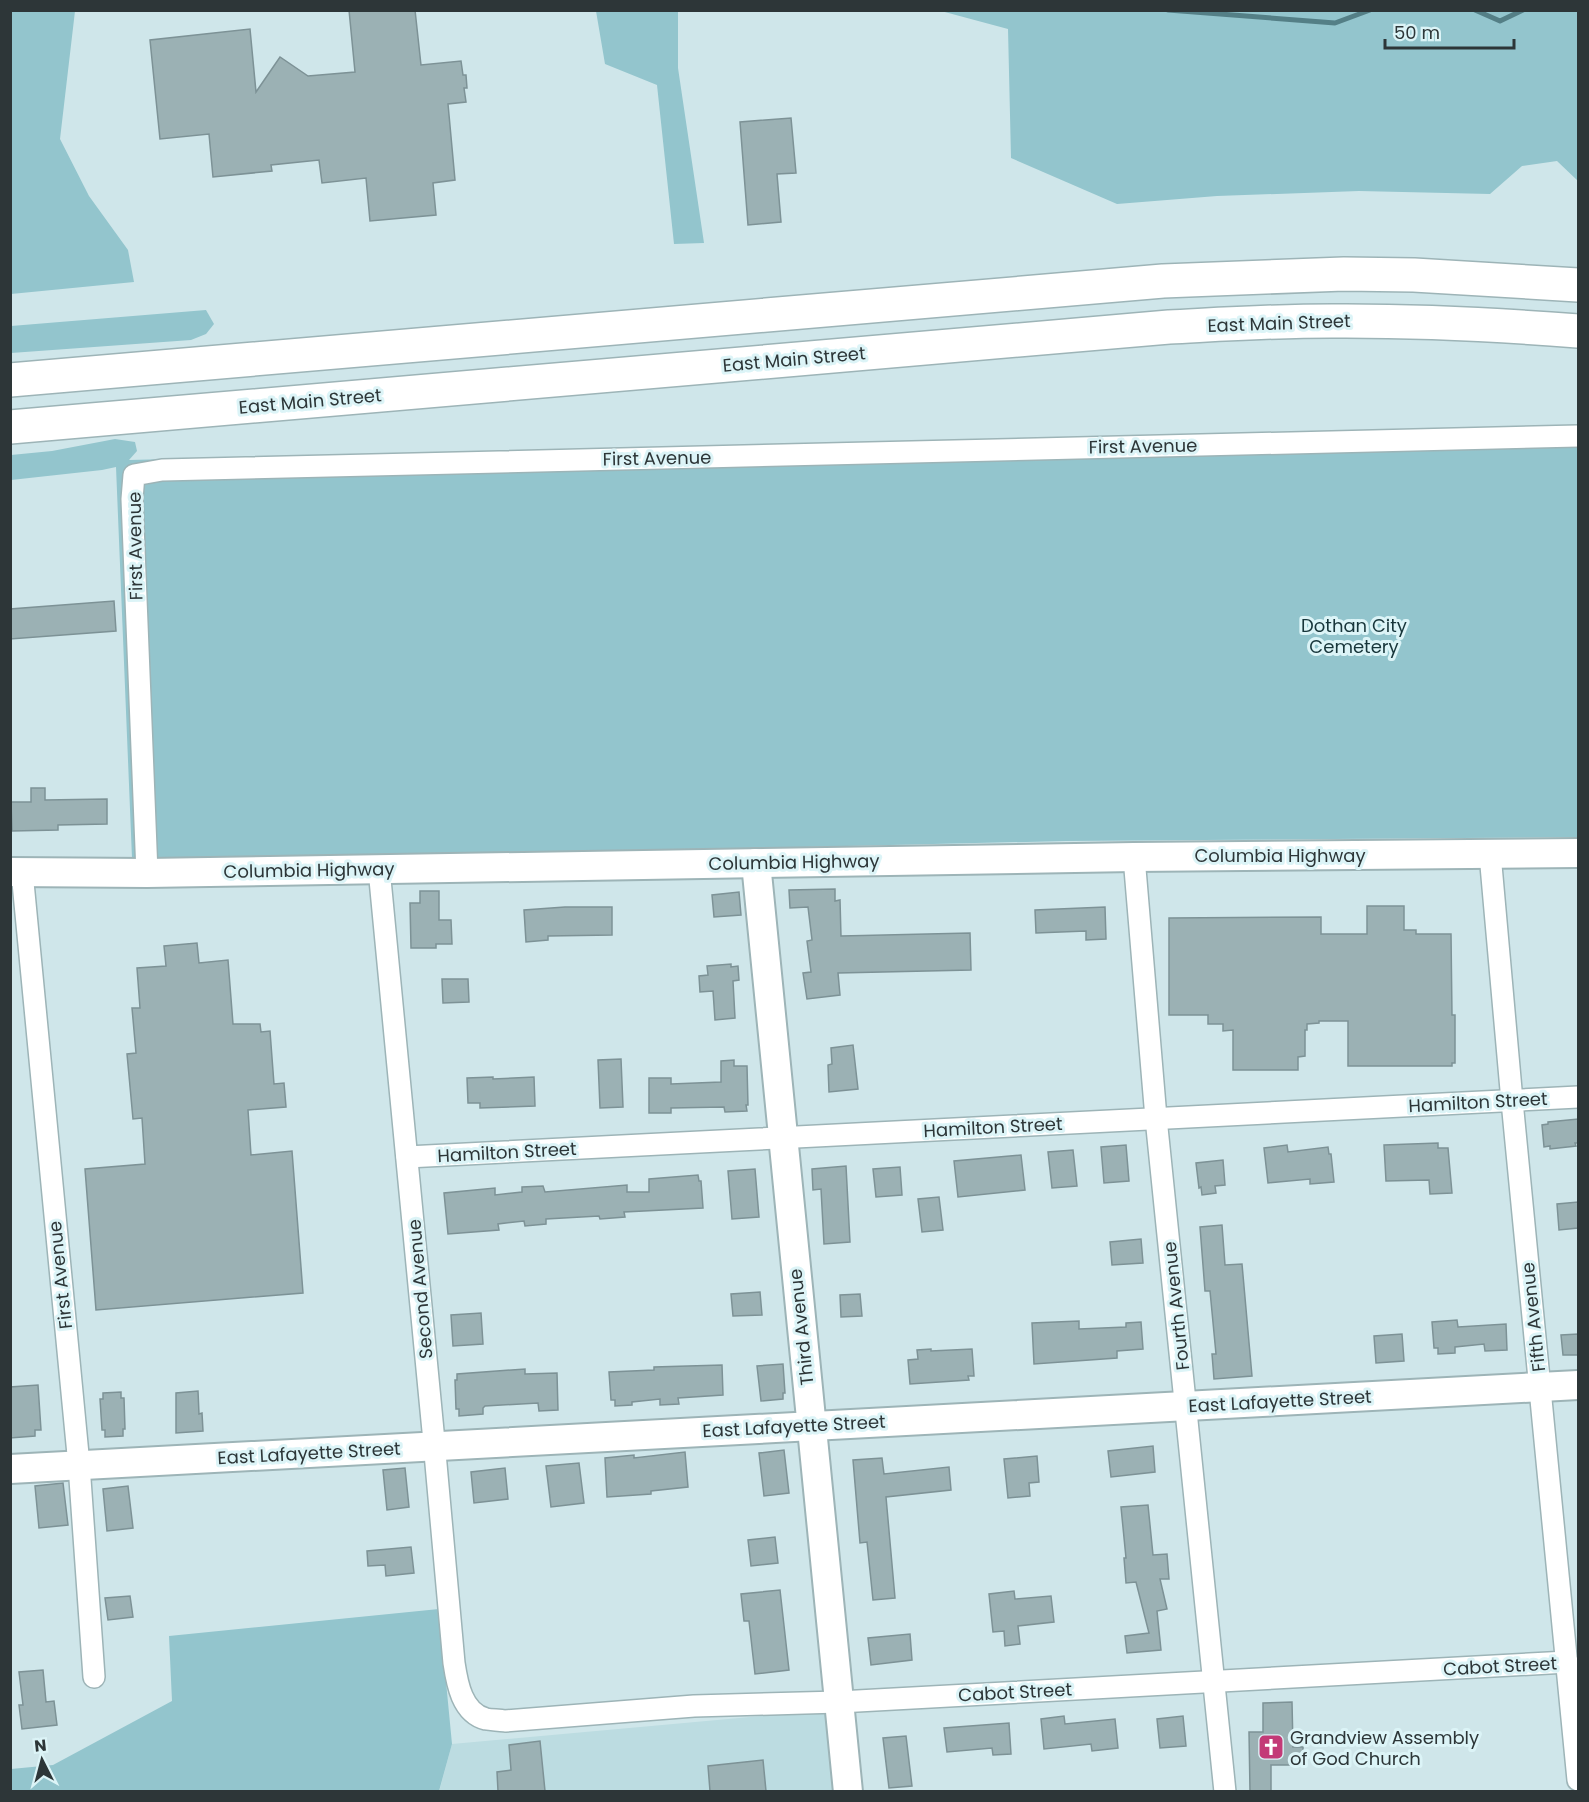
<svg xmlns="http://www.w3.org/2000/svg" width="1589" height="1802" viewBox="0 0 1589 1802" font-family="Poppins,sans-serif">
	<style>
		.built { fill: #bcdce1 }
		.green { fill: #93c5cd }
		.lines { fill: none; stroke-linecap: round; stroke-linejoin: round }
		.stream { stroke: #547f86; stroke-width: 5 }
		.building { fill: #9bb1b4; stroke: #7d9296; stroke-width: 1.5 }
		.street-casing { stroke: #9db4b7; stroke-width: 24 }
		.secondary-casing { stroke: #9db4b7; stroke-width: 32 }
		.primary-casing { stroke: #9db4b7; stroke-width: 36 }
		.street { stroke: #fff; stroke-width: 21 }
		.secondary { stroke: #fff; stroke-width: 28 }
		.primary { stroke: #fff; stroke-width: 33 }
		.labels { text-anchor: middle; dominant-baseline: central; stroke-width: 6; stroke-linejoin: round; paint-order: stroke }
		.street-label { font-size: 18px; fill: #2d3638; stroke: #dcf4f7 }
		.park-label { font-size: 18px; fill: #17353a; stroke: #dcf4f7 }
		.poi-label { font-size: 18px; fill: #2d3638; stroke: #dcf4f7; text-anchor: start }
	</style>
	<rect width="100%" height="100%" fill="#cfe6ea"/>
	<!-- built -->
	<polygon class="built" points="817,1711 824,1712 830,1718 836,1791 439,1792 452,1744"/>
	<!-- green -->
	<g class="green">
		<polygon points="11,10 75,11 60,139 89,196 128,250 134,282 11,294"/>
		<polygon points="596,11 678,11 678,68 704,243 674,244 657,85 605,64"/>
		<polygon points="941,11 1578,11 1578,181 1557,161 1522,166 1490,194 1359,191 1217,196 1117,204 1011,158 1008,29"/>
		<polygon points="206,310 214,324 206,334 191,340 11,353 11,326"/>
		<polygon points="1578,426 1578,837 1066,841 497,854 132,858 116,467 102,470 11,480 11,455 52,451 115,439 135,442 137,451 129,460"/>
		<polygon points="439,1609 452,1744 439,1791 11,1792 11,1769 53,1765 172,1701 169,1636"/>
	</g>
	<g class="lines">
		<!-- stream -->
		<g class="stream">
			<polyline points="1168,10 1335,23 1370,10"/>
			<polyline points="1475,10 1500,21 1523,10"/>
		</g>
	</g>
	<!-- building -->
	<g class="building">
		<polygon points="349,10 415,10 421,65 461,61 463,75 466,75 467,88 464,88 466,102 448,104 455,180 433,183 436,215 370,221 366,178 322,183 319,160 271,165 272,171 213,177 209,134 160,139 150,40 250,29 256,92 280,57 308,76 355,72"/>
		<polygon points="791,118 796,173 777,174 781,222 748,225 740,122"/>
		<polygon points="114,601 116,631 10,639 10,609"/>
		<polygon points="31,788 45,788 45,800 107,799 107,824 58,825 58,830 12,831 11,802 31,802"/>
		<polygon points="835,889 835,901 840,900 841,936 970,933 971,970 838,973 840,995 807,999 803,973 811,972 807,941 812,940 808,907 790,908 789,890"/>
		<polygon points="420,891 439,891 439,920 451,920 452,944 436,944 436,948 411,948 410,903 420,903"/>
		<polygon points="739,892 741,915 714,917 712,895"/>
		<polygon points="1367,906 1404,906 1404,930 1416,930 1416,934 1451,934 1452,1015 1455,1015 1455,1063 1452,1063 1452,1066 1348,1066 1348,1021 1319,1021 1319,1023 1307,1024 1307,1030 1305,1030 1305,1056 1298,1057 1298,1070 1233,1070 1233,1030 1223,1031 1223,1024 1208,1024 1208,1015 1169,1015 1169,918 1321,917 1321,934 1367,934"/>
		<polygon points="565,907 612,907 612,935 548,936 548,940 526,942 524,910"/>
		<polygon points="1105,907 1106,939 1086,940 1086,931 1036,933 1035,910"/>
		<polygon points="197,943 199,963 228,960 233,1024 260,1024 261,1032 270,1031 274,1084 284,1083 286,1107 248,1110 251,1155 292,1151 303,1293 96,1310 85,1169 145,1164 142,1118 133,1119 127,1054 136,1053 132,1008 140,1008 137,968 166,966 164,946"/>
		<polygon points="731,964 731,967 738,966 739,980 733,981 735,1018 715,1020 713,991 700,992 699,976 708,975 707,966"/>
		<polygon points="442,979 468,979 469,1002 443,1003"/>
		<polygon points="853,1045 858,1089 829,1092 828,1065 832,1064 831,1048"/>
		<polygon points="621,1059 623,1107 600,1108 598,1060"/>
		<polygon points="734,1060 734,1066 747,1066 748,1105 746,1105 747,1111 725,1112 724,1107 671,1108 671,1113 649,1113 649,1078 671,1078 671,1084 721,1082 721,1061"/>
		<polygon points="493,1077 493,1079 534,1077 535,1106 480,1108 480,1103 468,1103 467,1078"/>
		<polygon points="1578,1119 1578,1143 1575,1143 1576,1146 1550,1149 1550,1146 1544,1147 1542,1125 1548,1124 1548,1122"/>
		<polygon points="1438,1143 1438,1148 1448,1148 1452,1193 1430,1194 1429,1180 1386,1181 1384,1145"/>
		<polygon points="1126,1145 1129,1181 1104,1183 1101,1147"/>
		<polygon points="1287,1145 1288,1152 1328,1147 1329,1154 1331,1154 1334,1182 1310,1184 1310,1179 1268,1183 1264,1148"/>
		<polygon points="1073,1150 1077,1186 1052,1188 1048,1152"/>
		<polygon points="1021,1155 1025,1190 958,1197 954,1161"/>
		<polygon points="1223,1160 1225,1185 1215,1186 1216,1193 1202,1195 1201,1187 1199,1188 1196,1163"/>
		<polygon points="846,1166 850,1242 824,1244 821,1189 813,1190 812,1169"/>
		<polygon points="900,1167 902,1195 876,1197 873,1169"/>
		<polygon points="755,1169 759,1217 732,1219 728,1171"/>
		<polygon points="698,1175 699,1181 701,1181 703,1208 624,1212 625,1217 600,1219 599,1216 546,1219 546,1224 525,1226 524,1221 498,1224 499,1230 448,1234 444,1193 495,1188 495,1195 522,1192 522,1187 543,1186 545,1192 627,1185 627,1192 649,1192 649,1179"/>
		<polygon points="939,1197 943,1230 922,1232 918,1199"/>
		<polygon points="1578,1202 1578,1228 1559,1230 1557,1204"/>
		<polygon points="1222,1225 1225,1265 1242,1264 1252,1376 1214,1379 1212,1354 1216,1354 1210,1291 1205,1291 1200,1227"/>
		<polygon points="1141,1239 1143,1263 1112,1265 1110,1242"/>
		<polygon points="760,1292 762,1315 733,1316 731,1294"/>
		<polygon points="860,1294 862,1316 841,1317 840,1295"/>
		<polygon points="481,1313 483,1344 453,1346 451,1315"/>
		<polygon points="1457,1320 1458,1327 1506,1324 1507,1350 1485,1351 1484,1344 1455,1347 1455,1353 1438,1354 1438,1348 1434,1348 1432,1322"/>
		<polygon points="1079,1321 1079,1329 1126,1327 1126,1323 1141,1322 1143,1349 1117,1351 1117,1358 1034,1364 1032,1323"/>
		<polygon points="1402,1334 1404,1361 1376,1363 1374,1336"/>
		<polygon points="1578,1334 1578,1355 1563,1355 1561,1335"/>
		<polygon points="931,1349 931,1351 972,1349 974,1376 968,1376 969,1380 910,1384 908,1360 918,1359 917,1350"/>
		<polygon points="783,1364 785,1393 783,1393 783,1399 761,1401 757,1366"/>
		<polygon points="722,1365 723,1395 678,1398 679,1404 660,1405 660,1399 632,1402 632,1405 615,1406 615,1400 611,1400 609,1372 654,1370 654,1367"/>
		<polygon points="525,1369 525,1374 557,1373 558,1410 539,1411 538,1403 485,1406 483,1408 483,1414 459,1416 459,1409 456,1409 455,1380 457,1380 457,1374"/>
		<polygon points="38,1385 41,1430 35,1430 35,1436 10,1438 10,1387"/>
		<polygon points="198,1391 199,1414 202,1413 203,1431 176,1433 176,1393"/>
		<polygon points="121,1392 121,1398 124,1398 125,1429 123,1429 123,1436 105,1437 105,1430 102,1430 100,1399 103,1399 103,1393"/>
		<polygon points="1153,1446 1155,1472 1111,1477 1108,1451"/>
		<polygon points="784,1450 789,1493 764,1496 759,1453"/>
		<polygon points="685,1452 688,1487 651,1491 651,1494 607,1497 605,1458 634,1455 634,1458"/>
		<polygon points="1037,1456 1039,1482 1029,1483 1030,1496 1008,1498 1004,1459"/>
		<polygon points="882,1458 884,1474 949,1467 951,1490 886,1497 895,1598 873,1600 867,1542 860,1543 853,1460"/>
		<polygon points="579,1463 584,1503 551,1507 546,1466"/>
		<polygon points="405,1468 409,1507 387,1510 383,1470"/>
		<polygon points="505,1468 508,1499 474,1503 471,1472"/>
		<polygon points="63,1483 68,1525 39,1528 35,1486"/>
		<polygon points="128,1486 133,1528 107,1531 103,1489"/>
		<polygon points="1148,1505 1153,1555 1167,1554 1169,1579 1160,1579 1167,1609 1157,1611 1161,1650 1127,1653 1125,1636 1149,1633 1136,1582 1126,1583 1124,1558 1126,1558 1121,1507"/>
		<polygon points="775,1537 778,1563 751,1566 748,1540"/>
		<polygon points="411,1547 414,1573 386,1576 385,1565 368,1566 367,1551"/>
		<polygon points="780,1590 789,1670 755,1674 749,1621 744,1621 741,1594"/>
		<polygon points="1014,1591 1015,1599 1051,1596 1054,1622 1018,1626 1020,1644 1005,1646 1004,1631 993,1632 989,1594"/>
		<polygon points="130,1596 133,1617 108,1620 105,1598"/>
		<polygon points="910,1634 912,1660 871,1665 868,1638"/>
		<polygon points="43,1670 46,1702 54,1701 57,1725 22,1729 19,1705 23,1705 19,1672"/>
		<polygon points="1292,1702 1293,1747 1303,1747 1303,1765 1271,1765 1271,1791 1250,1791 1249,1732 1263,1732 1263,1703"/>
		<polygon points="1064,1716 1065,1724 1115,1719 1118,1748 1092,1751 1091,1744 1044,1749 1041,1719"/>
		<polygon points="1183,1716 1186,1746 1160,1748 1157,1719"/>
		<polygon points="1009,1723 1011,1754 993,1755 992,1748 947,1752 944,1728"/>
		<polygon points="906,1736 912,1786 889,1788 883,1738"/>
		<polygon points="540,1741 545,1791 498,1791 497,1772 511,1770 509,1745"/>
		<polygon points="763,1760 766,1791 710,1791 708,1766"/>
	</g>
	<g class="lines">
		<!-- street casing -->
		<g class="street-casing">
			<g id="street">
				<polyline points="1490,854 1512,1101 1578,1780"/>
				<polyline points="1134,857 1156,1118 1225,1792"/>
				<path d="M 379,869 L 433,1431 L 454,1663 C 457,1683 462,1713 486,1719 C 492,1720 499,1720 505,1721 L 694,1706 L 839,1702 L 1567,1662"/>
				<polyline points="22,872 79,1465 94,1677"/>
				<polyline points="147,873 132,499 134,475 162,470 1578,436"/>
				<polyline points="407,1157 1578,1097"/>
			</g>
		</g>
		<!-- secondary casing -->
		<g class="secondary-casing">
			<g id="secondary">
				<polyline points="756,863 848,1792"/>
				<polyline points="10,872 147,873 1134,857 1578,853"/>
				<polyline points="10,1469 1578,1385"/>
			</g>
		</g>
		<!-- primary casing -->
		<g class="primary-casing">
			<g id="primary">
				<polyline points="10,380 1163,281 1344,274 1414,275 1578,285"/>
				<path d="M 10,427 L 1169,327 C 1228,324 1287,320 1346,321 C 1424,321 1501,325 1578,331"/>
			</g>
		</g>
		<!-- street -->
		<use href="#street" class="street"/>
		<!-- secondary -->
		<use href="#secondary" class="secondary"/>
		<!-- primary -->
		<use href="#primary" class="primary"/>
	</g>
	<!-- icons -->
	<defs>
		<g id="church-square" transform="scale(1.35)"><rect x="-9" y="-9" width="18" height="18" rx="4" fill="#c33a77" stroke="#dcf4f7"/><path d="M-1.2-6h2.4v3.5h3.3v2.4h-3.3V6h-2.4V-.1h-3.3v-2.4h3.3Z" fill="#fff"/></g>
	</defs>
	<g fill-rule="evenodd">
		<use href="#church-square" x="1271" y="1747"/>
	</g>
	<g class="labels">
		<!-- street labels -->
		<g class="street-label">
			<text transform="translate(1279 323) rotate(-2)">East Main Street</text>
			<text transform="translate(794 359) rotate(-5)">East Main Street</text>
			<text transform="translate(310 401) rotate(-5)">East Main Street</text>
			<text transform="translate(1143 446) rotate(-1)">First Avenue</text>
			<text transform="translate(657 458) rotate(-1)">First Avenue</text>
			<text transform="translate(135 546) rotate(-91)">First Avenue</text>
			<text x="1280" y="855">Columbia Highway</text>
			<text transform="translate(794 862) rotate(-1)">Columbia Highway</text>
			<text transform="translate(309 870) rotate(-1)">Columbia Highway</text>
			<text transform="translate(1478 1102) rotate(-3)">Hamilton Street</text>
			<text transform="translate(993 1127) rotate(-3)">Hamilton Street</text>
			<text transform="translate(507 1152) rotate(-3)">Hamilton Street</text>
			<text transform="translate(60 1275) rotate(-96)">First Avenue</text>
			<text transform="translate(420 1289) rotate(-95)">Second Avenue</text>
			<text transform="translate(1176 1306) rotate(-96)">Fourth Avenue</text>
			<text transform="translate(1533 1317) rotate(-96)">Fifth Avenue</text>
			<text transform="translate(801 1327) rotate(-96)">Third Avenue</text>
			<text transform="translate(1280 1401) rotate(-3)">East Lafayette Street</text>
			<text transform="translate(794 1426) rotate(-3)">East Lafayette Street</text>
			<text transform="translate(309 1453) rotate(-3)">East Lafayette Street</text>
			<text transform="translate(1500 1666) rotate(-3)">Cabot Street</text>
			<text transform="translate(1015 1692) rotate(-3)">Cabot Street</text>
		</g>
		<!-- park labels -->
		<g class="park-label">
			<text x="1354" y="625">Dothan City<tspan x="1354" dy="21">Cemetery</tspan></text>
		</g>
		<!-- poi labels -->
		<g class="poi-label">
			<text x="1290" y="1737">Grandview Assembly<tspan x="1290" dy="21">of God Church</tspan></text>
		</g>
	</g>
	<!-- border -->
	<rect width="1589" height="1802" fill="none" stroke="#2d3638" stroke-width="24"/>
	<!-- north arrow -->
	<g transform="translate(42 1760) rotate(354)" stroke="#dcf4f7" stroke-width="4.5" paint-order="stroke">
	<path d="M0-4.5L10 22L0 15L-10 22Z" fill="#2d3638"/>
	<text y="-9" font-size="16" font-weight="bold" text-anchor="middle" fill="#2d3638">N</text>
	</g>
	<!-- scale -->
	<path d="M1385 39v9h129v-9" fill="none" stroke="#2d3638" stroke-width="3"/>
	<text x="1394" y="39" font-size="18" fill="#2d3638" stroke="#dcf4f7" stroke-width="4.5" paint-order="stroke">50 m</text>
</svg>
